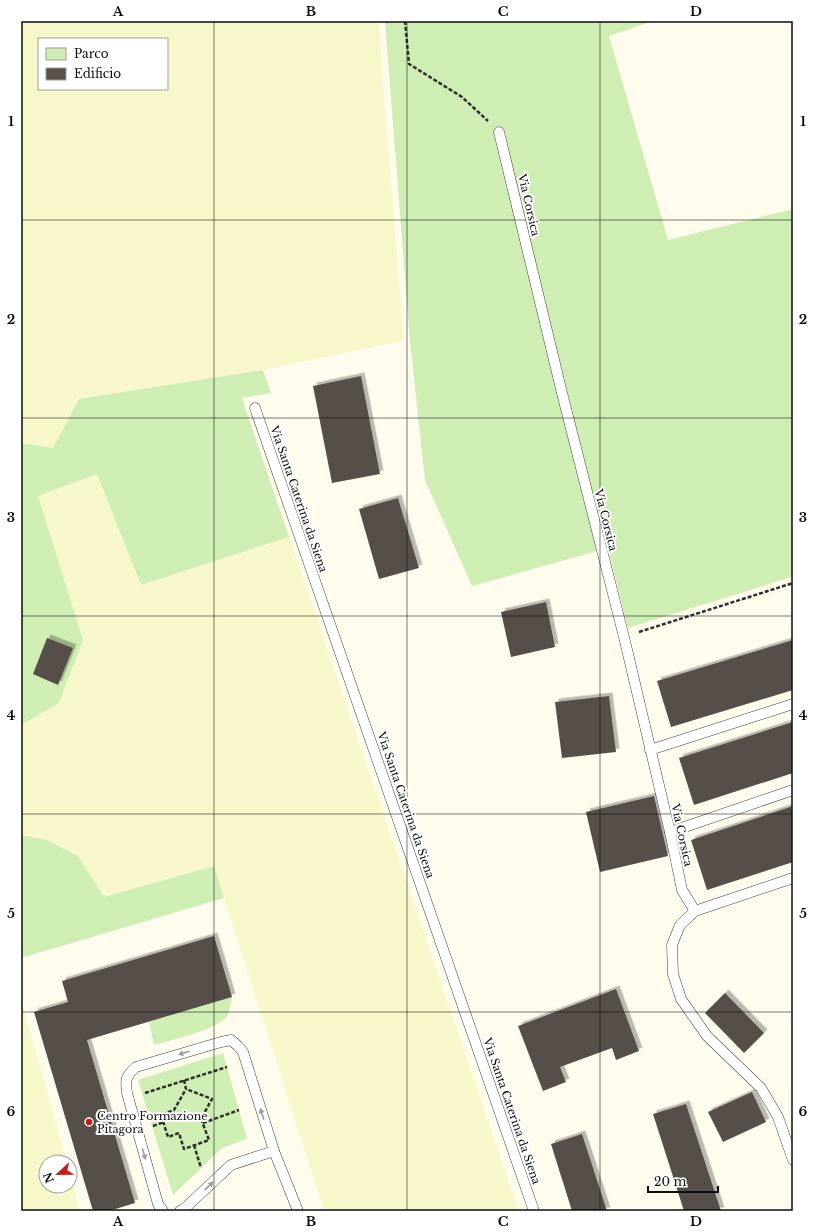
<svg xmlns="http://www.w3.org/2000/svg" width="814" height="1232" viewBox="0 0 814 1232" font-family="'Libre Baskerville',serif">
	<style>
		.farmland { fill: #f8f7ca; fill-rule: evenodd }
		.green { fill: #ceeeb3 }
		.building { fill: #574f48; filter: url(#shadow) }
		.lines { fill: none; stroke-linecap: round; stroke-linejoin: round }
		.lane-casing { stroke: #404040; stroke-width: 11 }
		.path { stroke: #2f2f2f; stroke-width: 2.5; stroke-dasharray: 4 2; stroke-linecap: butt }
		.lane { stroke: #fff; stroke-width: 10 }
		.oneway { fill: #9e9e9e }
		.grid { fill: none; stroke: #0d0d0d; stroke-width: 1; stroke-opacity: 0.55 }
		.poi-dot { fill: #cc1817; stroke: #fff; stroke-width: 1.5 }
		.labels { text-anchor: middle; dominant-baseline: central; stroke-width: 4; stroke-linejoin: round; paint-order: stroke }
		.street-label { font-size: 11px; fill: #0d0d0d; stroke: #fff }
		.poi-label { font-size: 11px; fill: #0d0d0d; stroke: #fff; text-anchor: start }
		.neatline { fill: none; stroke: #0d0d0d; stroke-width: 1.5 }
		.grid-label { font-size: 13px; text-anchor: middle; font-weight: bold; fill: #0d0d0d }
	</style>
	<defs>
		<filter id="shadow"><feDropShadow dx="3.5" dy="-3.5" stdDeviation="0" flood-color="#0004"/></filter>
	</defs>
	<rect width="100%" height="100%" fill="#fffced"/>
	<!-- farmland -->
	<g class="farmland">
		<path d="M 21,21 L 378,21 L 404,341 L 263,370 L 79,399 L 53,448 L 21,443 ZM 39,39 L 167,39 L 167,89 L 39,89 Z"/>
		<polygon points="97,474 141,585 289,537 519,1211 324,1211 214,866 104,897 78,856 47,840 21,835 21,725 59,703 83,640 37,496"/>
		<polygon points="21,999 67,1162 46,1162 46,1186 70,1186 70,1175 80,1211 21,1211"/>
	</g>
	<!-- green -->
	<g class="green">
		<polygon points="385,21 653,21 609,36 668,240 793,209 793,578 792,577 628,628 608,548 472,586 425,480 410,341"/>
		<polygon points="263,370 271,393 242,398 289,537 141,585 97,474 38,496 83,640 59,703 21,725 21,443 53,448 79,399"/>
		<polygon points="21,835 47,840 78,856 104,897 214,866 224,898 21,958"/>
		<path d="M 232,997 C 231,1002 230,1010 228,1015 C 218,1030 171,1040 154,1045 L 149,1022 Z"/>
		<polygon points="223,1053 247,1139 222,1148 173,1195 138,1080"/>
	</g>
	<!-- building -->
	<g class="building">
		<polygon points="361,376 380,474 332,483 313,386"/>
		<polygon points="398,498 419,568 379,579 359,509"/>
		<polygon points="546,602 555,647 511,657 501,612"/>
		<polygon points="47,638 73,648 58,685 33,674"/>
		<polygon points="793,640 793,690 671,727 657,681"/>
		<polygon points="609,696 616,752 562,758 555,702"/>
		<polygon points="793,722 793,773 694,805 679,758"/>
		<polygon points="654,796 668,856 600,872 586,812"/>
		<polygon points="793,806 793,862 707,890 691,840"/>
		<polygon points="214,936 232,997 87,1040 135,1203 109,1211 93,1211 34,1012 68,1002 62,981"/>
		<polygon points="616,989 639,1051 616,1060 612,1048 560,1067 566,1082 543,1091 518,1026"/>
		<polygon points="725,993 764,1033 744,1053 705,1013"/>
		<polygon points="752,1092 766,1122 723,1142 708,1112"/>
		<polygon points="686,1104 721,1211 684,1211 653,1114"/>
		<polygon points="582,1134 607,1211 572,1211 551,1144"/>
	</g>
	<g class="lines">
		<!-- lane casing -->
		<g class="lane-casing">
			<g id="lane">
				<polyline points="499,132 562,393 624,637 670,832 682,890 695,911"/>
				<polyline points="255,408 534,1211"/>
				<polyline points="650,750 793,704"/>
				<polyline points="670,832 793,790"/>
				<polyline points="793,878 695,911 680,925 672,945 673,974 681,999 707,1036 761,1088 778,1117 793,1160"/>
				<path d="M 163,1211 L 158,1204 L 127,1093 C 125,1079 126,1076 136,1067 L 221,1042 L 231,1040 L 238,1046 L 243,1052 L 274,1151 L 298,1211"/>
				<polyline points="180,1211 184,1209 231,1165 274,1151"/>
			</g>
		</g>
		<!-- path -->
		<g class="path">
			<polyline points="405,21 409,64 462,97 488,121"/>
			<polyline points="639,632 793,583"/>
			<polyline points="184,1080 186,1089 174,1110 161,1115 168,1137 179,1133 184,1149 209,1140 201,1119 212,1099 186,1089"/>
			<polyline points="145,1093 227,1067"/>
			<polyline points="203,1123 239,1110"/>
			<polyline points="153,1126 164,1122"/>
			<polyline points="194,1145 201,1168"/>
		</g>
		<!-- lane -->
		<use href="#lane" class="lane"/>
	</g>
	<!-- one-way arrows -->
	<defs><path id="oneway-solid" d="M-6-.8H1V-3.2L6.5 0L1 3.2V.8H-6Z"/></defs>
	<g class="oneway">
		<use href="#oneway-solid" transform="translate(184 1053) rotate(164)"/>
		<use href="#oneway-solid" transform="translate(262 1114) rotate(-108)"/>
		<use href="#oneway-solid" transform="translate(144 1154) rotate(74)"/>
		<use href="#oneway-solid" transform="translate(209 1186) rotate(-43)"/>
	</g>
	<!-- grid -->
	<path class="grid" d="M 214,21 L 214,1211M 407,21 L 407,1211M 600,21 L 600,1211M 21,220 L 793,220M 21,418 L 793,418M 21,616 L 793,616M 21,814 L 793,814M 21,1012 L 793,1012"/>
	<!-- markers -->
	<circle class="poi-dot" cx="89" cy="1122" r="4"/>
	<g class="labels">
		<!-- street labels -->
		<g class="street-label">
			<text transform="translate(529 205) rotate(77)">Via Corsica</text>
			<text transform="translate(299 499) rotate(71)">Via Santa Caterina da Siena</text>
			<text transform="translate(606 520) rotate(76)">Via Corsica</text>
			<text transform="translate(406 805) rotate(71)">Via Santa Caterina da Siena</text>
			<text transform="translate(682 835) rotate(78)">Via Corsica</text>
			<text transform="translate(512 1111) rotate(71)">Via Santa Caterina da Siena</text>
		</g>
		<!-- poi labels -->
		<g class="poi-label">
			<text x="97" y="1116">Centro Formazione<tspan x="97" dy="13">Pitagora</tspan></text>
		</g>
	</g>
	<!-- border -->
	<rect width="814" height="1232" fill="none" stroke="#ffffff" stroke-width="44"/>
	<!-- legend -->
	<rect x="38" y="38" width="130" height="52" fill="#ffffff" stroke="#9e9e9e"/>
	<rect x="46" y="48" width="20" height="12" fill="#ceeeb3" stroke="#9e9e9e"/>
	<text x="74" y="58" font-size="12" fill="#0d0d0d">Parco</text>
	<rect x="46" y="68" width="20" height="12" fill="#574f48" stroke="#9e9e9e"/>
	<text x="74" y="78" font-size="12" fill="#0d0d0d">Edificio</text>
	<!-- north arrow -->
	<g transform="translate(58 1174) rotate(248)"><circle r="19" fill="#ffffff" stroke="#9e9e9e"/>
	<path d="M0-3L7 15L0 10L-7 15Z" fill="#cc1817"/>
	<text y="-6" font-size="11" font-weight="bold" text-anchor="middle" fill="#0d0d0d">N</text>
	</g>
	<!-- scale -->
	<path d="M648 1186v6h70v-6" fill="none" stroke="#0d0d0d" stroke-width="2"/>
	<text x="654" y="1186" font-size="12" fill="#0d0d0d" stroke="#ffffff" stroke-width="3" paint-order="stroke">20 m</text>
	<rect x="22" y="22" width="770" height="1188" class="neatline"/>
	<g class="grid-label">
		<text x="118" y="16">A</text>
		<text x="311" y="16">B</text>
		<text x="503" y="16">C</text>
		<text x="696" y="16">D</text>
		<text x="11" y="126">1</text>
		<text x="803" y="126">1</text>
		<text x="11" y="324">2</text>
		<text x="803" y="324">2</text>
		<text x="11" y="522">3</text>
		<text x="803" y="522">3</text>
		<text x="11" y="720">4</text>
		<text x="803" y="720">4</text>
		<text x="11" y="918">5</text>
		<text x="803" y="918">5</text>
		<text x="11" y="1116">6</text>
		<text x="803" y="1116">6</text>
		<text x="118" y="1226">A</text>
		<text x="311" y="1226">B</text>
		<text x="503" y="1226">C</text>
		<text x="696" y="1226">D</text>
	</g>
</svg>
